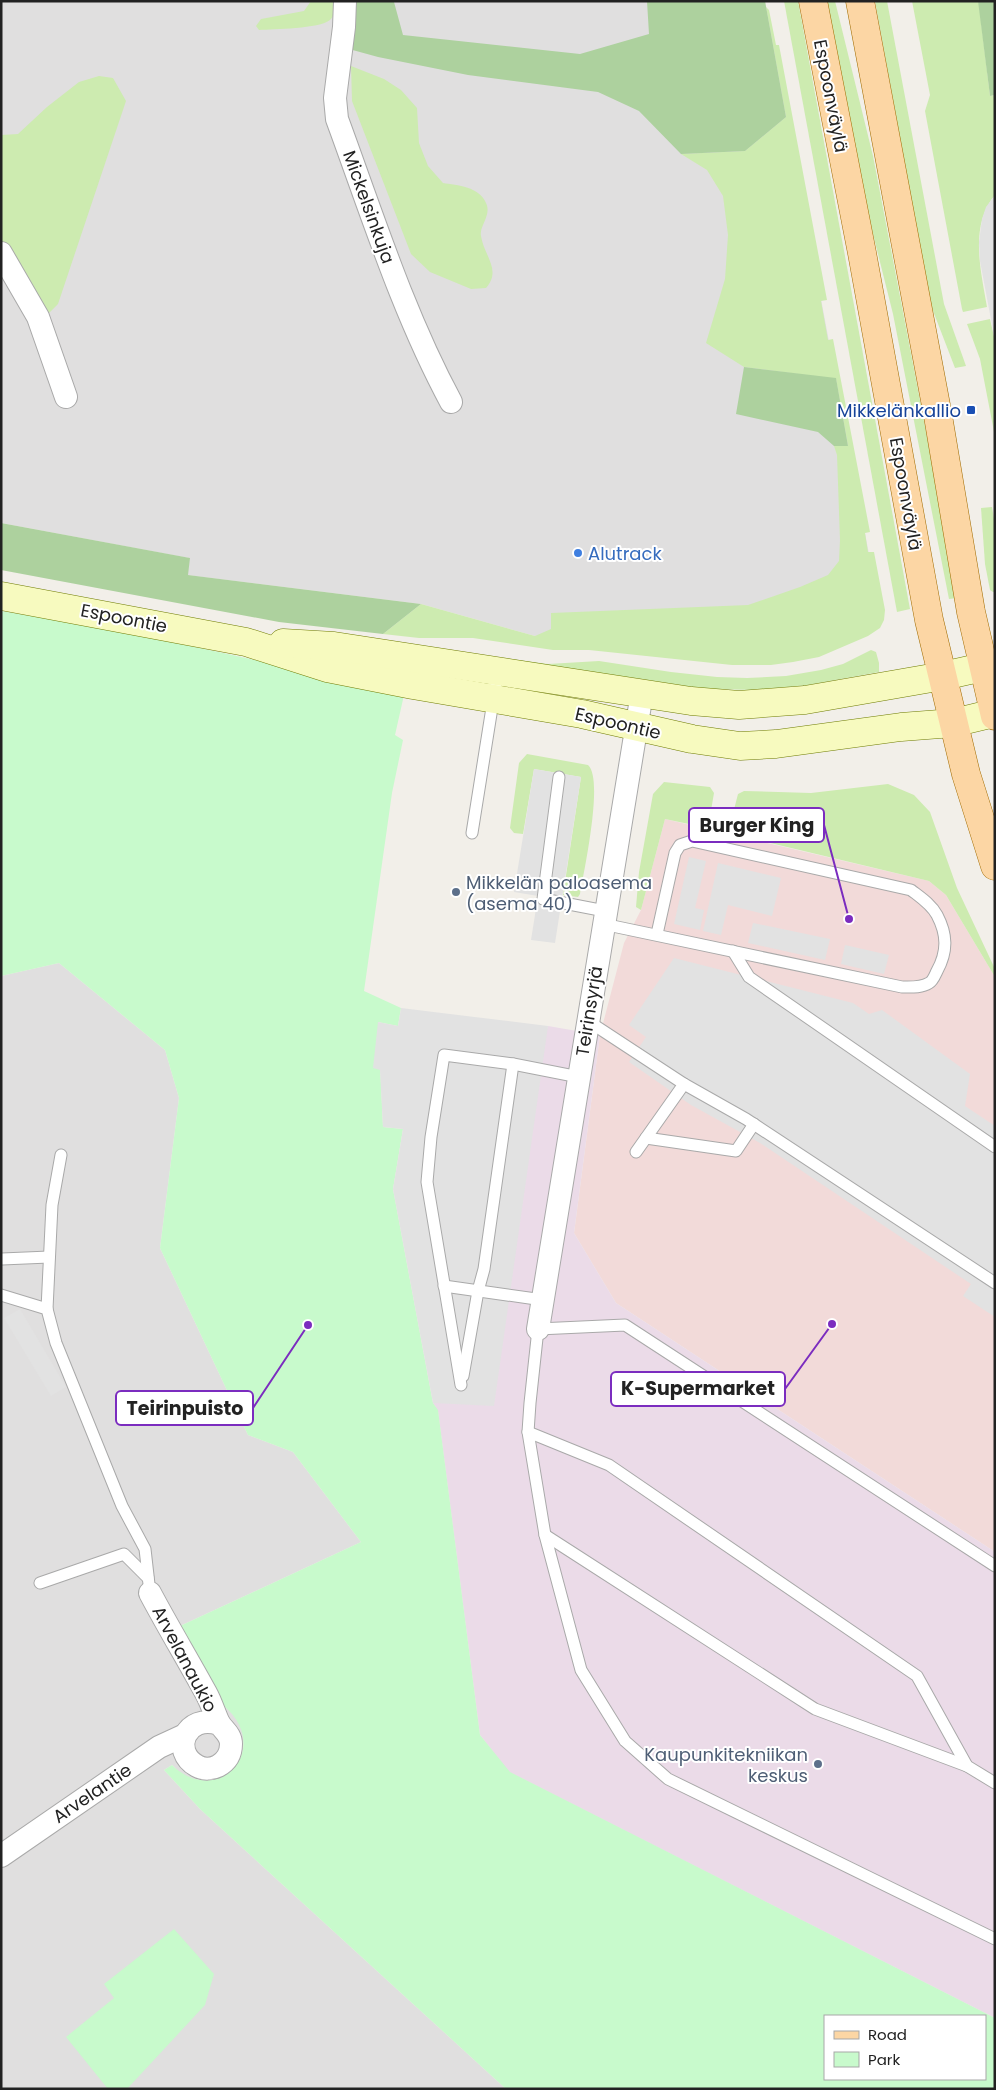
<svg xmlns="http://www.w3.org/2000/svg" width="996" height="2090" viewBox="0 0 996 2090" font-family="Poppins,sans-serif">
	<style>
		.residential { fill: #e0dfdf }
		.commercial { fill: #f2dad9 }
		.industrial { fill: #ebdbe8 }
		.grass { fill: #cdebb0 }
		.forest { fill: #add19e }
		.park { fill: #c8facc; fill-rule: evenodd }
		.parking { fill: #e2e2e2 }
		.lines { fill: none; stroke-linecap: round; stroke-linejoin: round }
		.service-casing { stroke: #a9a9a9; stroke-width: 13 }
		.minor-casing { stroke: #a9a9a9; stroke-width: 24 }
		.secondary-casing { stroke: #707d05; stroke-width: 29 }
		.primary-casing { stroke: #a06b00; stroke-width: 29 }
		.service { stroke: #fff; stroke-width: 11 }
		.minor { stroke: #fff; stroke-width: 22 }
		.secondary { stroke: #f7fabf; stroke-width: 28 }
		.primary { stroke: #fcd6a4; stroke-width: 28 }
		.transit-dot { fill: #1a4fb4; stroke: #fff; stroke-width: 2 }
		.shop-dot { fill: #3f7fe0; stroke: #fff; stroke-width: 2 }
		.service-dot { fill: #5c6f8a; stroke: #fff; stroke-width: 2 }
		.labels { text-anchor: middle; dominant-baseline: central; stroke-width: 4; stroke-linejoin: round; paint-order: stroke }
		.street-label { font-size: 18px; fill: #222; stroke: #fff }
		.transit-label { font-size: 18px; fill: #164399; stroke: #fff; text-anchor: end }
		.shop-label { font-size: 18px; fill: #366cbe; stroke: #fff; text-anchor: start }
		.service-label { font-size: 18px; fill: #4e5e75; stroke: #fff; text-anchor: start }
		.leader { fill: none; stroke: #7b2cbf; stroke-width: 2 }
		.callout-dot { fill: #7b2cbf; stroke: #fff; stroke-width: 2 }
		.callout { fill: #fff; stroke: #7b2cbf; stroke-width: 2 }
		.callout-label { font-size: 19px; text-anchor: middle; font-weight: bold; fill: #222 }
	</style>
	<rect width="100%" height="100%" fill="#f2efe9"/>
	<!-- residential -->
	<g class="residential">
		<polygon points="1,1 765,1 878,602 535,636 421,604 187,575 189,558 1,523"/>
		<polygon points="59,963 165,1050 179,1098 160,1248 248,1435 293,1452 361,1542 180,1626 224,1706 235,1715 242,1727 244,1741 242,1754 235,1766 226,1775 215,1780 203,1781 191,1779 180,1773 172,1765 164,1770 200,1809 506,2089 1,2089 1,976"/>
	</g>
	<!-- commercial -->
	<polygon class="commercial" points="665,819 929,881 946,895 995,977 995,1552 616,1303 574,1233 600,1035 624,943 641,910"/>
	<!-- industrial -->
	<polygon class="industrial" points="548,1026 600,1035 574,1233 616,1303 995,1552 995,2018 509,1772 480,1735 438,1411 433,1403"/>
	<!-- grass -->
	<g class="grass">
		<path d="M 311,1 L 335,1 C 334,7 335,16 330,20 C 319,29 274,29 259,30 L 256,26 L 261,19 L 304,11 Z"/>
		<polygon points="784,1 798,1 910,609 897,612"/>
		<polygon points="825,1 835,1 873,156 958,598 949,599 893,314 857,170"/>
		<polygon points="875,1 887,1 944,304 966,366 955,368 930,303"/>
		<path d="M 912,1 L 978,1 L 979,4 L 990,96 L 995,95 L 995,195 C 969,226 981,271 987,307 L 963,312 L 962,309 L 925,111 L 930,95 Z"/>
		<polygon points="766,7 769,10 776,45 779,45 827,300 821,301 828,340 833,339 870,532 865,533 868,552 874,552 885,610 884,620 880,628 868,636 819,657 793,662 771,665 732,665 589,650 553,650 473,638 419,638 383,634 421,604 535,636 551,629 551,613 748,605 800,587 828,575 839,561 840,540 837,455 834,446 848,446 836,379 744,367 706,343 725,279 728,235 723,196 707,170 681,154 745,151 786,117"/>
		<path d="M 351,66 L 384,79 L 401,90 L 417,108 L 419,143 L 428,166 L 443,183 C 457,185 480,187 486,203 C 492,215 479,226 481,236 C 484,256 502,270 486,288 L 471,289 L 430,272 L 411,254 L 352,101 Z"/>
		<polygon points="99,76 113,78 126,101 58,304 46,316 1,246 1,135 18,134 47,107 79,82"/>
		<polygon points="990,319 995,341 995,437 980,359 967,324"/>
		<polygon points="992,507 995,525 995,592 993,592 990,590 985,564 981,508"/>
		<polygon points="871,650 876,652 879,663 879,672 808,685 756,690 707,689 459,652 548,664 599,661 671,672 717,677 747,678 786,676 821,670 843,664"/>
		<path d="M 527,754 L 588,765 C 604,779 584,871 580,894 L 578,897 L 563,895 L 581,777 L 534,769 L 523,834 L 514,833 L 510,828 L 519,763 Z"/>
		<polygon points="664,782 710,787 714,793 708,828 665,819 641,910 636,907 639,872 653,794"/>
		<polygon points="888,784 914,795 930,812 957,888 995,969 995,977 946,895 929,881 728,833 738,794 744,791 811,793"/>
	</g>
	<!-- forest -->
	<g class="forest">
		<polygon points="352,1 394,2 403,35 580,54 649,34 647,1 765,1 786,117 745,151 681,154 639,111 598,92 468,75 378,57 349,49"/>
		<polygon points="978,1 995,1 995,95 990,96"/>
		<polygon points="744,367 836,378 848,446 834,446 818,432 736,414"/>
		<polygon points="1,523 190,558 188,575 421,604 383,634 279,622 1,570"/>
	</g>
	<!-- park -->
	<g class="park">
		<path d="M 1,611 C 137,633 271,662 404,695 L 395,735 L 403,740 L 392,793 L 364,991 L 401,1008 L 398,1026 L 378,1022 L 383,1127 L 403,1129 L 393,1189 L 433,1403 L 438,1410 L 480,1735 L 510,1772 L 995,2018 L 995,2089 L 506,2089 L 200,1809 L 164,1770 L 172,1765 C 217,1809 274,1749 224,1706 L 180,1626 L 361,1542 L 293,1452 L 248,1435 L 160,1248 L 179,1098 L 165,1050 L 59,963 L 1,976 ZM 825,2016 L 985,2016 L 985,2079 L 825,2079 Z"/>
		<polygon points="174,1929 214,1974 205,2005 127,2089 108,2089 66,2037 114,1998 104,1984"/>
	</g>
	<!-- parking -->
	<g class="parking">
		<polygon points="995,195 995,341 980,261 979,242 982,219 986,207"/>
		<polygon points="534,769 581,777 555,943 531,940 538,896 514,892"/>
		<polygon points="689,857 706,861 695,908 704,910 700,930 674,924"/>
		<polygon points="718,863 781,878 772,916 728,905 721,935 703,931"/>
		<polygon points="753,923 830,939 825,960 748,943"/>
		<polygon points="845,945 889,955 884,974 841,964"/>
		<polygon points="674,958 853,1003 869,1014 882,1010 970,1074 965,1106 995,1126 995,1317 963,1296 971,1284 760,1143 691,1105 629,1062 646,1037 629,1025"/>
		<polygon points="401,1008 548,1026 494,1406 433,1403 393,1189 403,1129 383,1127 380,1070 373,1068 378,1022 398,1026"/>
		<polygon points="20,1309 66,1387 51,1396 4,1318"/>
	</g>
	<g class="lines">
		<!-- service casing -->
		<g class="service-casing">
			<g id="service">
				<polyline points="559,777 543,899 605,911"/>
				<polyline points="472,833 498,670"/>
				<path d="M 603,924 L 902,987 C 910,987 921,988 929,983 C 933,981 935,975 937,971 C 948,951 947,934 937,915 C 931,904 920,897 911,890 L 692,841 L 680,845 L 675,853 L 657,934"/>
				<polyline points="733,951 749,977 995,1147"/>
				<polyline points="588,1021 684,1084 746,1119 995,1283"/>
				<polyline points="646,1138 736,1151 754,1124"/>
				<polyline points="636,1152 684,1084"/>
				<polyline points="2,1259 49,1257"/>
				<polyline points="444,1286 543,1300"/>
				<polyline points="1,1295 47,1309 56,1343 69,1375 122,1506 145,1549 150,1593"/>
				<polyline points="47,1309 52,1205 61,1155"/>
				<polyline points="463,1376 478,1291 484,1269 513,1064"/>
				<polyline points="461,1385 427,1182 431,1137 444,1055 513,1064 579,1077"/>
				<polyline points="528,1432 609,1465 917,1676 967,1766 995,1783"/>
				<polyline points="545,1535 815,1709 967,1766"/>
				<polyline points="995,1566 625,1325 538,1329 530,1403 528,1432 545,1535 581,1670 625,1741 668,1779 995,1939"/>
				<polyline points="40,1583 124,1554 148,1578"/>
			</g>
		</g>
		<!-- minor casing -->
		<g class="minor-casing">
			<g id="minor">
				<path d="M 345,1 L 344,27 L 335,98 L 337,119 C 372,214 403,313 451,402"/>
				<polyline points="1,253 38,317 66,397"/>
				<polyline points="538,1329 642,693"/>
				<path d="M 150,1593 C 168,1627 188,1660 206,1693 C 211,1702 214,1712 218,1721 C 222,1730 231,1733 231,1744 C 231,1753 227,1761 218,1766 C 212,1769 204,1770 197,1766 C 170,1751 186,1713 219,1724"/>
				<polyline points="1,1856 159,1747 185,1735"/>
			</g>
		</g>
		<!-- secondary casing -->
		<g class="secondary-casing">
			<g id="secondary">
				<polyline points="1,596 246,642 327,668 413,685 582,714 692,739 740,746 776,744 901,727 953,723 994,713"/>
				<polyline points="283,643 334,646 691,701 739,705 805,700 943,676 983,667"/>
			</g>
		</g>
		<!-- primary casing -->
		<g class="primary-casing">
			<g id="primary">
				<polyline points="813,1 862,253 929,620 966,774 995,866"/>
				<polyline points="860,1 938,416 971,612 995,716"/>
			</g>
		</g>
		<!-- service -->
		<use href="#service" class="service"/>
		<!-- minor -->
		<use href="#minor" class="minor"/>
		<!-- secondary -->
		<use href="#secondary" class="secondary"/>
		<!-- primary -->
		<use href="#primary" class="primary"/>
	</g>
	<!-- markers -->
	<rect class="transit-dot" x="966" y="405" width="10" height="10" rx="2.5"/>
	<circle class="shop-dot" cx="578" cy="553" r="5"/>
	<g class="service-dot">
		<circle cx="456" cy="892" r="5"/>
		<circle cx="818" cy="1764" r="5"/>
	</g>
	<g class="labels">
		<!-- street labels -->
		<g class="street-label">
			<text transform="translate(831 96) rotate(79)">Espoonväylä</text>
			<text transform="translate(369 207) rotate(70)">Mickelsinkuja</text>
			<text transform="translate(906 494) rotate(80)">Espoonväylä</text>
			<text transform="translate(124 618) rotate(11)">Espoontie</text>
			<text transform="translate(618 723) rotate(13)">Espoontie</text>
			<text transform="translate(589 1011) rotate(-81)">Teirinsyrjä</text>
			<text transform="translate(185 1659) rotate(62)">Arvelanaukio</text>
			<text transform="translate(92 1793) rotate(-34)">Arvelantie</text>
		</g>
		<!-- transit labels -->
		<g class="transit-label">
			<text x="961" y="410">Mikkelänkallio</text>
		</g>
		<!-- shop labels -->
		<g class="shop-label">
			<text x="588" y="553">Alutrack</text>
		</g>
		<!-- service labels -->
		<g class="service-label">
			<text x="466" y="882">Mikkelän paloasema<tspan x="466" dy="21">(asema 40)</tspan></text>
			<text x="808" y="1754" text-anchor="end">Kaupunkitekniikan<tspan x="808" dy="21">keskus</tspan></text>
		</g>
	</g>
	<!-- callouts -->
	<path class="leader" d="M849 919L824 825M832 1324L785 1389M308 1325L253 1408"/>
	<g class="callout-dot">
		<circle cx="849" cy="919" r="5"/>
		<circle cx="832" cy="1324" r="5"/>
		<circle cx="308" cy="1325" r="5"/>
	</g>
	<g class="callout">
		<rect x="689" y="808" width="135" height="34" rx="5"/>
		<rect x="611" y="1372" width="174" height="34" rx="5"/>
		<rect x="116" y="1391" width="137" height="34" rx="5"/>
	</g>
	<g class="callout-label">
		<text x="757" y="832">Burger King</text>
		<text x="698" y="1395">K-Supermarket</text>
		<text x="185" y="1415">Teirinpuisto</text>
	</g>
	<!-- border -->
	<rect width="996" height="2090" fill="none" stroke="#222222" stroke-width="5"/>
	<!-- legend -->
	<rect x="824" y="2015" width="162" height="65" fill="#ffffff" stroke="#a7a7a7"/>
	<rect x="834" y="2031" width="25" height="8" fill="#fcd6a4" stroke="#a7a7a7"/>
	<text x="868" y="2040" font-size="15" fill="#222222">Road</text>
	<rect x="834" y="2052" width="25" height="15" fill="#c8facc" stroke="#a7a7a7"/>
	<text x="868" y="2065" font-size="15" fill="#222222">Park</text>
</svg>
